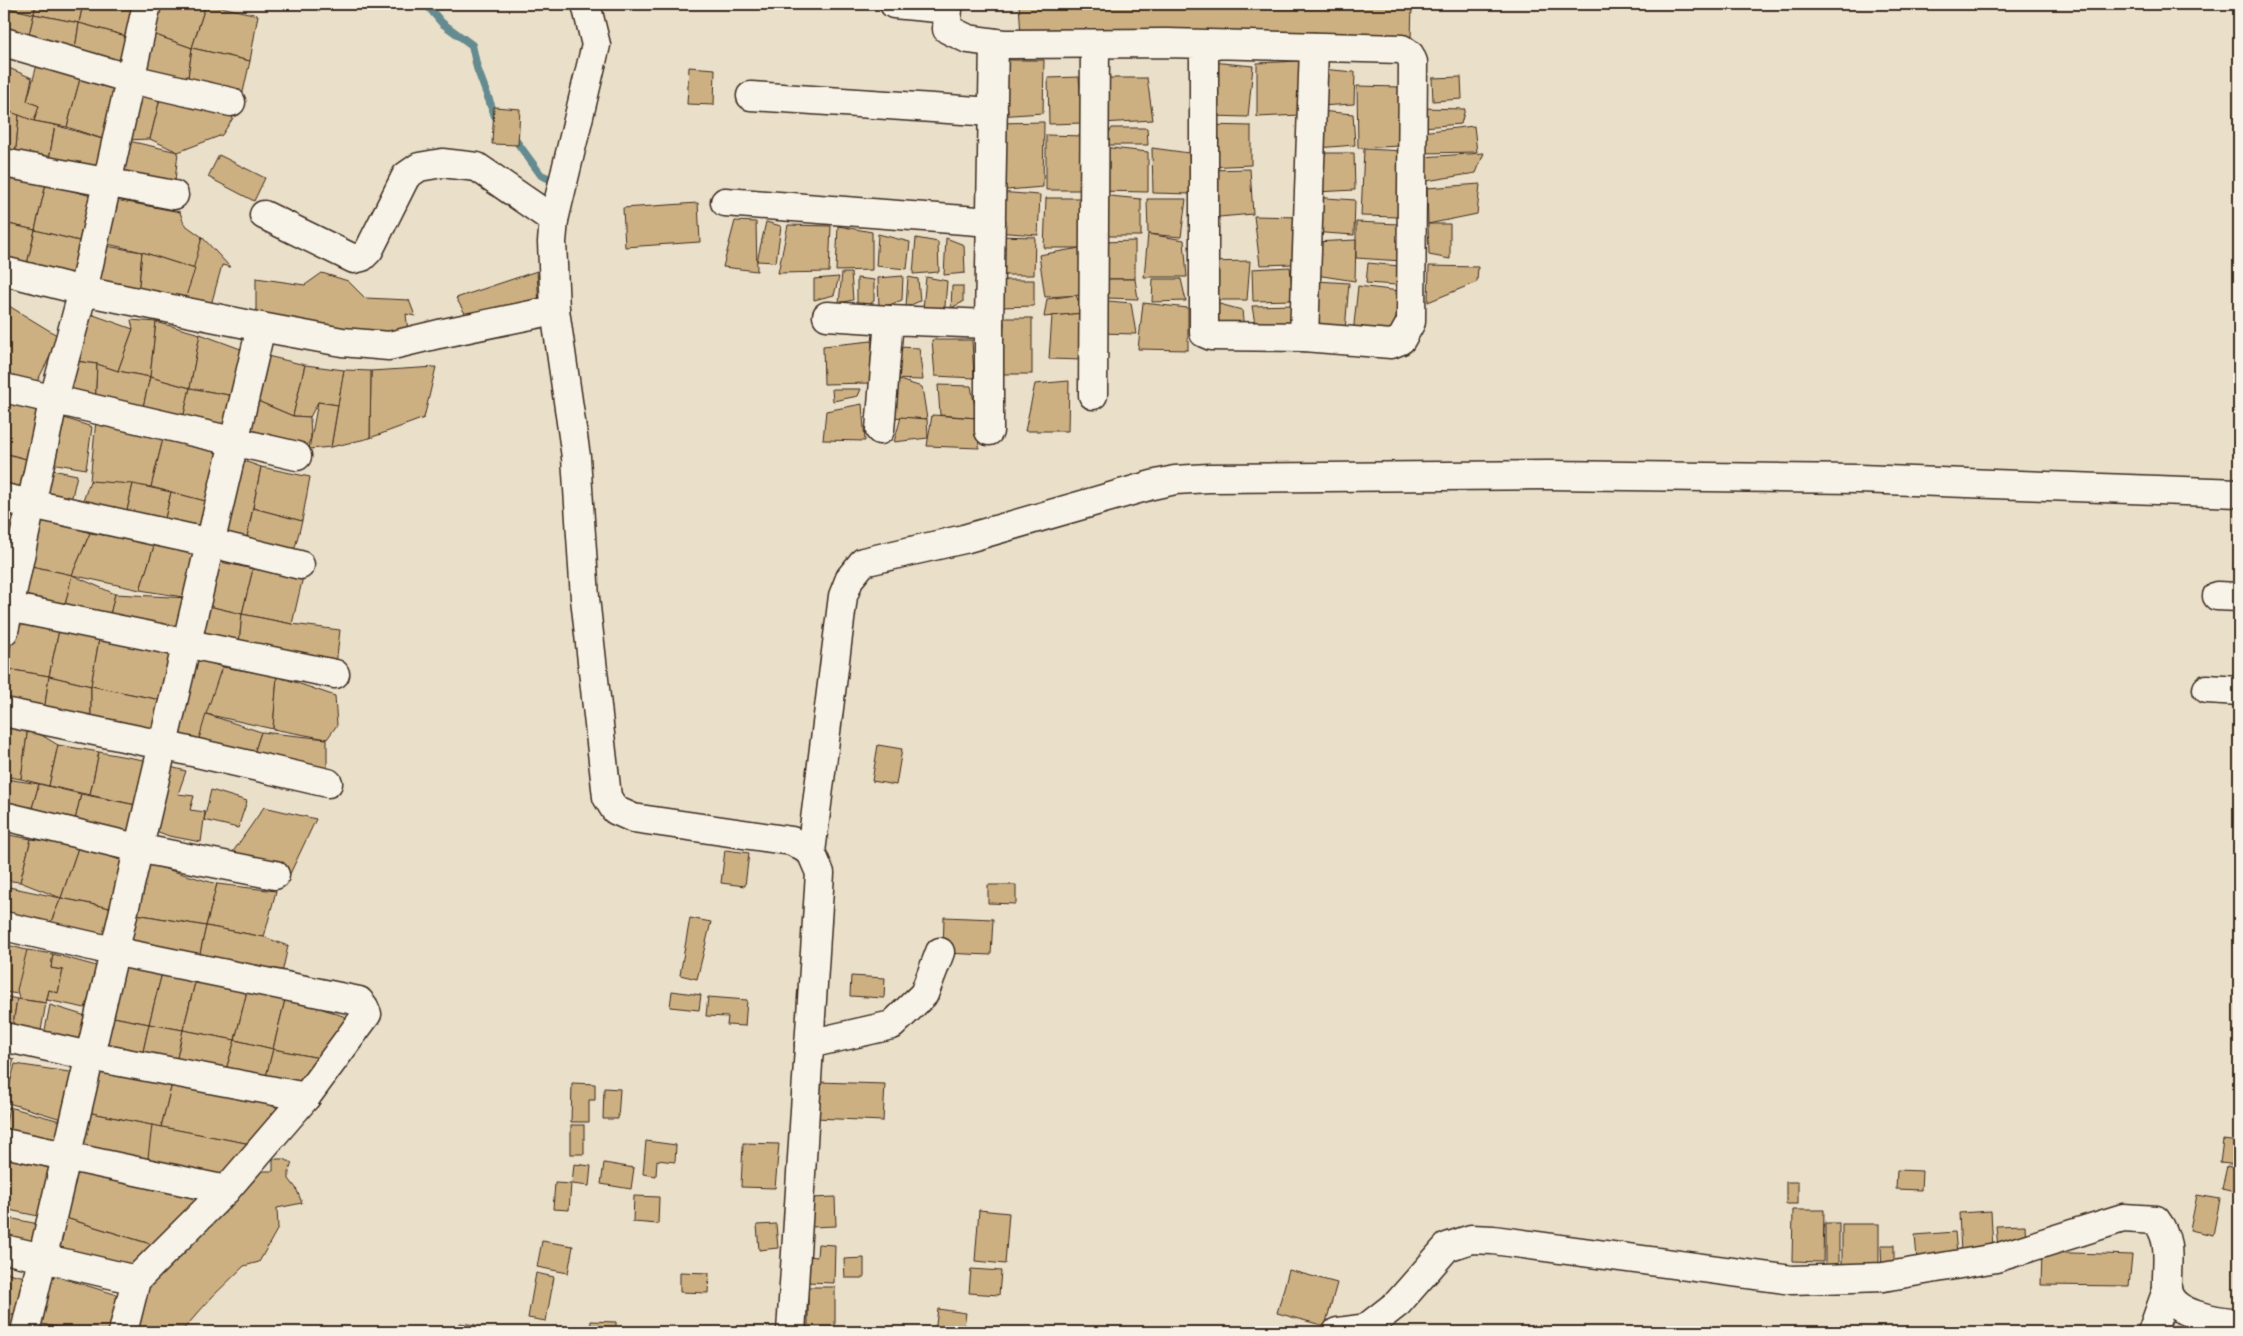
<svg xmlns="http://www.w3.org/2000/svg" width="2243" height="1336" viewBox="0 0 2243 1336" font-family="Itim,sans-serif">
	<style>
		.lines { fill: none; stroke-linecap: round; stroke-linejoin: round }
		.stream { stroke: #638b90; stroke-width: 8 }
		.building { fill: #cdb082; stroke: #3b2a1e }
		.minor-casing { stroke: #3b2a1e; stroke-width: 31 }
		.minor { stroke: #f7f3e8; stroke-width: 28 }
	</style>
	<rect width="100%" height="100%" fill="#eadfc9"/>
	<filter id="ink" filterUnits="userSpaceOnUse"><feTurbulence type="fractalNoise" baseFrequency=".02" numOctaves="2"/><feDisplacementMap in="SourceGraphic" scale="10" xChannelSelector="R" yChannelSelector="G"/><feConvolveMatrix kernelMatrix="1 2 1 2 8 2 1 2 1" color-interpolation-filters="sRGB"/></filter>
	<g filter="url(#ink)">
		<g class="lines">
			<!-- stream -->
			<g class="stream">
				<polyline points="426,4 442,23 472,45 477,68 495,116 498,119"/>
				<polyline points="514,138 541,175 559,183"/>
			</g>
		</g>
		<!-- building -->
		<g class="building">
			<polygon points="4,4 36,4 34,14 4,9"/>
			<polygon points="36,4 83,4 79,23 34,14"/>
			<polygon points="83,4 141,4 133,38 79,23"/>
			<polygon points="156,4 206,4 192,48 150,33"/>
			<polygon points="206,4 258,15 250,61 192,48"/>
			<polygon points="1019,4 1412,4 1411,39 1021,36"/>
			<polygon points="4,7 34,14 27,43 4,41"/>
			<polygon points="34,14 79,23 74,56 27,43"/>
			<polygon points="79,23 133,38 123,71 74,56"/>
			<polygon points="150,33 192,48 187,85 143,72"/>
			<polygon points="192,48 250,61 241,101 187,85"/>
			<polygon points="1003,60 1044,60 1043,113 997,116"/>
			<polygon points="1300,61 1300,115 1257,117 1257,63"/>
			<polygon points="1212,62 1253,66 1248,117 1211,116"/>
			<polygon points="37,65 80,79 67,127 34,121 39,106 27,101"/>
			<polygon points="4,66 32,78 27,101 39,106 34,121 4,110"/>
			<polygon points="689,67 715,69 714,105 687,104"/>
			<polygon points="1320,69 1355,72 1354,104 1319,106"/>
			<polygon points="1079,77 1082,123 1049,124 1048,78"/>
			<polygon points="1461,77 1462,99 1433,101 1432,78"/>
			<polygon points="1100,78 1147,78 1153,120 1102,123"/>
			<polygon points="80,79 125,84 109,141 67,127"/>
			<polygon points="1357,86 1400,87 1400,146 1358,148"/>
			<polygon points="132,90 161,95 150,139 124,140"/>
			<polygon points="161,95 233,112 233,118 222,135 178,152 150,139"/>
			<polygon points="494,107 520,109 518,145 492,144"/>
			<polygon points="1420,108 1465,109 1461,124 1423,127"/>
			<polygon points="4,110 19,115 15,160 4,158"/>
			<polygon points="1319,111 1353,114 1355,145 1317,148"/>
			<polygon points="19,115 34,121 55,125 48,166 15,160"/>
			<polygon points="1044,122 1043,187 995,191 1000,123"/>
			<polygon points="55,125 109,141 99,177 48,166"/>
			<polygon points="1206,125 1251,126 1251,165 1205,167"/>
			<polygon points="1474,126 1477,152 1422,153 1421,132"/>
			<polygon points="1112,128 1147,128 1148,145 1102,145"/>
			<polygon points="1046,135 1084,136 1085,190 1046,190"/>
			<polygon points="124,140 178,152 174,191 115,181"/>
			<polygon points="1102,147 1148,152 1148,192 1098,191"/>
			<polygon points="1152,148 1189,153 1191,194 1153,193"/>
			<polygon points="1364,149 1405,151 1400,217 1361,216"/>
			<polygon points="1316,153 1354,153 1355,190 1316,192"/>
			<polygon points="1484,153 1476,173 1426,181 1422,157"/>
			<polygon points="219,155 265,178 254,201 208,177"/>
			<polygon points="1250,169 1253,214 1208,218 1211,170"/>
			<polygon points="4,172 46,184 35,230 4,223"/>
			<polygon points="46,184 99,198 87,243 35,230"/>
			<polygon points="1480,184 1477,214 1428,224 1427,188"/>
			<polygon points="997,192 1040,195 1038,235 994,232"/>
			<polygon points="1099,195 1141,199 1141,236 1098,236"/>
			<polygon points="1312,197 1355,200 1354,235 1310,232"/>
			<polygon points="1046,198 1085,198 1084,248 1044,248"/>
			<polygon points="111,199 180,212 184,224 202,237 195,269 142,252 99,242"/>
			<polygon points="1147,199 1186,199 1181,237 1148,234"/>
			<polygon points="698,203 700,242 625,247 623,208"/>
			<polygon points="1254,216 1299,217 1293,264 1260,265"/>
			<polygon points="735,221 756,222 757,271 723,267"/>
			<polygon points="766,222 781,226 776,262 757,261"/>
			<polygon points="1356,222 1398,224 1402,261 1356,258"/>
			<polygon points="4,223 35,230 25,273 4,267"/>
			<polygon points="1428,224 1450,224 1450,259 1429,255"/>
			<polygon points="788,225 831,226 829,272 778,273"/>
			<polygon points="838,226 872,232 872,270 836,271"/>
			<polygon points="35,230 87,243 72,284 25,273"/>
			<polygon points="878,234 910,242 907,269 876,266"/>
			<polygon points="1148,234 1184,240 1187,277 1144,277"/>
			<polygon points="996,236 1035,237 1034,275 995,275"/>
			<polygon points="202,237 230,267 222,265 209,312 184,303"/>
			<polygon points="916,238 938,242 939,272 913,274"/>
			<polygon points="946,238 964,245 965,273 944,275"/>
			<polygon points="1356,240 1355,281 1316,275 1313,242"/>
			<polygon points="1135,241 1135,279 1098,279 1102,242"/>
			<polygon points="100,245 142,252 138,297 92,285"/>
			<polygon points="1080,248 1083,295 1045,297 1039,255"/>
			<polygon points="142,252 195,269 183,305 138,297"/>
			<polygon points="1250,261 1247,300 1207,300 1208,262"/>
			<polygon points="1368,263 1399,266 1397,285 1366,283"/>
			<polygon points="1429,266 1478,267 1477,282 1428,302"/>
			<polygon points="1290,267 1293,300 1253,301 1252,269"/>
			<polygon points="537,271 539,308 470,322 456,298"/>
			<polygon points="322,273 348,281 365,298 409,300 415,316 406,314 409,341 256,320 256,278 305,285"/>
			<polygon points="842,273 851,273 853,300 839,303"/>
			<polygon points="903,276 902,300 879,309 878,278"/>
			<polygon points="839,277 834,295 814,300 814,279"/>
			<polygon points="908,277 918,279 920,301 906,307"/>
			<polygon points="926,277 947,281 944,318 923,309"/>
			<polygon points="857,278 874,280 874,301 857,313"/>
			<polygon points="1106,279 1135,279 1138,299 1105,298"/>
			<polygon points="1153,279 1181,279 1186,301 1152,302"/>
			<polygon points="1000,280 1034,280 1034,306 1000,307"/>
			<polygon points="1316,281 1349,283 1345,330 1312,327"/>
			<polygon points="952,286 963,286 963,302 951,308"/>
			<polygon points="1358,286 1399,291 1394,338 1353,334"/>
			<polygon points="1076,295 1083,313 1044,317 1047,299"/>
			<polygon points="1097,300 1131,303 1136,334 1099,333"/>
			<polygon points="1208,301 1242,310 1244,331 1207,332"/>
			<polygon points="4,303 60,337 29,397 4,384"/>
			<polygon points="1143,303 1188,308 1188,350 1138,349"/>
			<polygon points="1297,305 1293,334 1256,330 1252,306"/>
			<polygon points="85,312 133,329 118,371 97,364 68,360"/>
			<polygon points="1083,313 1083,360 1049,359 1052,316"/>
			<rect x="998" y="318" width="34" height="56"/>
			<polygon points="131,320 156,322 150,377 118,371 133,329"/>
			<polygon points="156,322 200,334 190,388 150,377"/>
			<polygon points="200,334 246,351 234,396 190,388"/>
			<polygon points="932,340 972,340 974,378 935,376"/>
			<polygon points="872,341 870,383 824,384 823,346"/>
			<polygon points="898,347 919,348 923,380 891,379"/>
			<polygon points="259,354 305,365 293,416 248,397"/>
			<polygon points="68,360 97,364 95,412 66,406"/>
			<polygon points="97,364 118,371 150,377 139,424 95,412"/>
			<polygon points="305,365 344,370 338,405 318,402 310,417 293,416"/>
			<polygon points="436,367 424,418 370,438 371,371"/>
			<polygon points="344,370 371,371 370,438 331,447"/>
			<polygon points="150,377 190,388 180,432 139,424"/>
			<polygon points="896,379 922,387 927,419 891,417"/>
			<polygon points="1069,381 1068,431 1025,431 1035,384"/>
			<polygon points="938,385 971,386 977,418 940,415"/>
			<polygon points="190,388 234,396 225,442 180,432"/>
			<polygon points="832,389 861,389 858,396 833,401"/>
			<polygon points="248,397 293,416 310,417 311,438 306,448 237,440"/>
			<polygon points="4,399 50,406 37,462 4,453"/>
			<polygon points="318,402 338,405 331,447 309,449"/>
			<polygon points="862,404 865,441 823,440 826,411"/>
			<polygon points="932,415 977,418 979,448 927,446"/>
			<polygon points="58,416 92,427 86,469 51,463"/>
			<polygon points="901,417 927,419 928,438 894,442"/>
			<polygon points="96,420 164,435 151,487 90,481"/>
			<polygon points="164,435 230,456 209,502 151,487"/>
			<polygon points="4,453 37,462 29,502 4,495"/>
			<polygon points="230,456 261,467 246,542 213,531"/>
			<polygon points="261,467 310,477 302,521 253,508"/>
			<polygon points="47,469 77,475 69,510 40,502"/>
			<polygon points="90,481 133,484 124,524 81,507"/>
			<polygon points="133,484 171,492 162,532 124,524"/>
			<polygon points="171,492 209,502 211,543 162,532"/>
			<polygon points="253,508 302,521 293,555 246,542"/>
			<polygon points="4,514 16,517 7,560 4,559"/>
			<polygon points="42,517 90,533 72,575 27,565"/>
			<polygon points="90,533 155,543 140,590 72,575"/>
			<polygon points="155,543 207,559 189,598 140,590"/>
			<polygon points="207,559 253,569 242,614 196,603"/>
			<polygon points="27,565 72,575 64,610 19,601"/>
			<polygon points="253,569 303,577 292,624 242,614"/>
			<polygon points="72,575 115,594 109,619 64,610"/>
			<polygon points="115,594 189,598 179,642 109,619"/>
			<polygon points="196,603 242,614 238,654 186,643"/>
			<polygon points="242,614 292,624 340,630 335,674 238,654"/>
			<polygon points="15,619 60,626 49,676 7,669"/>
			<polygon points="60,626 99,639 91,686 49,676"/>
			<polygon points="99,639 172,653 161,700 91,686"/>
			<polygon points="191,656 222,667 197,746 162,745"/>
			<polygon points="222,667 277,676 273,729 206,714"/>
			<polygon points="7,669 49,676 44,712 4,704 4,677"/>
			<polygon points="49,676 91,686 91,718 44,712"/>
			<polygon points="277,676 335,696 337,725 327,739 273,729"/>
			<polygon points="91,686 161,700 155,737 91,718"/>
			<polygon points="206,714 261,732 252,760 197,746"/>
			<polygon points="28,727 21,779 4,776 4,728"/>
			<polygon points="28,727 58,745 49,786 21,779"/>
			<polygon points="261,732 327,739 327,774 252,760"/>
			<polygon points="58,745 99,752 90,795 49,786"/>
			<polygon points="878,745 902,749 896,785 872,781"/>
			<polygon points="99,752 149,761 136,805 90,795"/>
			<polygon points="170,767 186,771 178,794 194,796 190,810 205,812 201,842 169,836 156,831"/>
			<polygon points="6,779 39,784 28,822 4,816 4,787"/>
			<polygon points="39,784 81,794 74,825 28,822"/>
			<polygon points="211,790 247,801 238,828 204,820"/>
			<polygon points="81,794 136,805 129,839 74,825"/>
			<polygon points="264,807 316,819 288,878 230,856"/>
			<polygon points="4,834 31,839 20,882 4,880"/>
			<polygon points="31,839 79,845 61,898 20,882"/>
			<polygon points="79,845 128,863 115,909 61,898"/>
			<polygon points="725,850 749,853 745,886 721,883"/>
			<polygon points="142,862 217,884 206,926 130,913"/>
			<polygon points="217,884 276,891 264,937 206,926"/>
			<polygon points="988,885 1016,885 1016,904 988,903"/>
			<polygon points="4,886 61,898 48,929 4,919"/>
			<polygon points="61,898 115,909 109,942 48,929"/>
			<polygon points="130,913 206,926 198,963 122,947"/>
			<polygon points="944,917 993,919 991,955 943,953"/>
			<polygon points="690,918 711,922 697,979 680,975"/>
			<polygon points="206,926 264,937 288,946 281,978 198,963"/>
			<polygon points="4,944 33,952 26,995 4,992"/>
			<polygon points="27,950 53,954 51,968 63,970 58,993 49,990 46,1003 19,999 17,990"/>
			<polygon points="53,954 100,967 85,1008 47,1000 49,990 58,993 63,970 51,968"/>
			<polygon points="114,964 162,973 149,1024 103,1015"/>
			<polygon points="162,973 195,983 183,1030 149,1024"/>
			<polygon points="851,976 885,978 884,998 850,996"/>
			<polygon points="195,983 248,987 235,1040 183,1030"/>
			<polygon points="248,987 286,996 273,1049 235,1040"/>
			<polygon points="672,991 701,995 699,1010 670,1007"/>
			<polygon points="4,996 17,999 11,1038 4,1036"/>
			<polygon points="286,996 357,1021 330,1060 273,1049"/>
			<polygon points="708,997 747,1000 745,1026 727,1025 728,1017 706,1016"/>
			<polygon points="17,999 46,1003 39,1041 11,1038"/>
			<polygon points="50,1005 89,1017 77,1046 43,1040"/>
			<polygon points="103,1015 149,1024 141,1061 96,1053"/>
			<polygon points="149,1024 183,1030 175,1067 141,1061"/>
			<polygon points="183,1030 235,1040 224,1076 175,1067"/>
			<polygon points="235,1040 273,1049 264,1085 224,1076"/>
			<polygon points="273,1049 330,1060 303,1092 264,1085"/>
			<polygon points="4,1057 14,1059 4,1096"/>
			<polygon points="87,1063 175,1072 161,1127 77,1110"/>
			<polygon points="15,1064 76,1073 65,1120 5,1102"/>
			<polygon points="175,1072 293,1113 256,1145 161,1127"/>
			<polygon points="817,1082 885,1084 883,1121 815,1118"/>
			<polygon points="572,1083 595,1084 595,1100 589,1100 589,1122 571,1122"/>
			<polygon points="604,1088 620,1089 618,1119 603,1119"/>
			<polygon points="9,1107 64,1122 56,1151 4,1133"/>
			<polygon points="77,1110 161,1127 145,1172 66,1155"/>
			<polygon points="152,1125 256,1145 218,1188 147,1166"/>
			<rect x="571" y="1125" width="13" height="29"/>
			<polygon points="2223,1140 2239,1142 2239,1165 2220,1163"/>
			<polygon points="646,1141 676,1145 675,1162 657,1160 656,1176 643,1174"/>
			<polygon points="743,1143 779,1144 775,1188 741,1187"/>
			<polygon points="4,1155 49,1168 38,1216 4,1209"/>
			<polygon points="273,1159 284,1159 292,1163 289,1171 289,1179 296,1188 302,1203 277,1208 278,1228 259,1262 244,1266 212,1297 181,1332 127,1332 139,1283 262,1171 273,1171"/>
			<polygon points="604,1163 634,1168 631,1189 601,1184"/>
			<polygon points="574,1164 591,1166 589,1186 572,1184"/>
			<polygon points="2227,1166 2239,1169 2239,1193 2222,1189"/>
			<polygon points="1897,1170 1922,1171 1921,1190 1896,1189"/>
			<polygon points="71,1172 217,1198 167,1249 59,1216"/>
			<rect x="1786" y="1182" width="12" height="22"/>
			<polygon points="555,1183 571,1184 569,1210 553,1209"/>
			<polygon points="2197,1195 2220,1199 2213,1235 2190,1230"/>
			<polygon points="634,1196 659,1197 658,1224 633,1222"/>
			<polygon points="835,1197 836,1226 811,1227 811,1198"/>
			<polygon points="979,1210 1009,1213 1005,1264 975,1261"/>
			<polygon points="1793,1210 1824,1210 1823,1262 1792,1261"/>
			<polygon points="1991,1211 1993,1251 1961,1253 1959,1213"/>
			<polygon points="59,1216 160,1247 136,1280 50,1259"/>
			<polygon points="4,1217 43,1225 33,1255 4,1249"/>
			<rect x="1825" y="1223" width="14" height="43"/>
			<polygon points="776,1224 778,1248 759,1250 757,1225"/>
			<rect x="1842" y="1224" width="37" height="45"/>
			<polygon points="2025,1225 2026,1246 1998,1248 1996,1226"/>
			<polygon points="1955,1232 1957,1255 1917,1259 1915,1235"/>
			<polygon points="542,1241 573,1246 568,1273 537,1267"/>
			<polygon points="818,1244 835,1245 834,1283 806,1282 807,1256 817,1257"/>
			<polygon points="1881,1245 1894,1245 1894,1271 1882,1271"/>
			<polygon points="2042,1252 2132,1255 2129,1286 2041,1285"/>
			<polygon points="864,1258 864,1278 845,1278 844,1259"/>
			<polygon points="971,1269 1001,1271 999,1295 969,1293"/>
			<polygon points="1289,1270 1337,1283 1325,1326 1277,1313"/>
			<polygon points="4,1272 25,1277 16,1316 4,1312"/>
			<polygon points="680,1272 709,1273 708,1293 680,1292"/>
			<polygon points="45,1273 131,1299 116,1332 78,1332 37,1323"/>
			<polygon points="536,1273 554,1277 546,1321 528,1318"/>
			<rect x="808" y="1287" width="27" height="45"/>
			<polygon points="938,1309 966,1313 963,1332 935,1332"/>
			<polygon points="4,1313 16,1316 13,1332 4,1332"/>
			<polygon points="27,1321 78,1332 27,1332"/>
			<polygon points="591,1321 616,1322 616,1332 590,1332"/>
			<polygon points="460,1323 476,1325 476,1332 459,1332"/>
		</g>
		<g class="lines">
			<!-- minor casing -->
			<g class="minor-casing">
				<g id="minor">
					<polyline points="894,4 948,9"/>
					<polyline points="948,4 947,29 968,39 1005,44 1167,43 1402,49 1410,55 1413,62 1411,322 1401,340 1391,344 1304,337 1211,336 1204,333 1204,44"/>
					<polyline points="4,42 131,79 231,102"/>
					<polyline points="751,96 993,112"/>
					<polyline points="4,163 174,195"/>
					<polyline points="725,202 991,222"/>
					<polyline points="264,215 354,259 362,257 369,250 406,176 419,167 442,163 477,167 554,220"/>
					<polyline points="4,271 83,291 261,327 342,342 389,346 439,334 555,310 552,242 554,220 596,45 586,4"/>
					<polyline points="555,310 576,457 585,598 607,797 615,810 633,818 792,841 811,852 820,873 791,1332"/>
					<polyline points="827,316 889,320"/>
					<polyline points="1304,337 1314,47"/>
					<polyline points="4,388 297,456"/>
					<polyline points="1093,395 1095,44"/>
					<polyline points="880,430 889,320 989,324 994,43"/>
					<polyline points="989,431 989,324"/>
					<polyline points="4,498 211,543 300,565"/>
					<polyline points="2217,596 2239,597"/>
					<polyline points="4,606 335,674"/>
					<polyline points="4,631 54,398 83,291 147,4"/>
					<polyline points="2207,689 2239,691"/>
					<polyline points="4,712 162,745 328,783"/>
					<polyline points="4,816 137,848 275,875"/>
					<polyline points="811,852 843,596 850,578 863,562 964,539 1152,485 1175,480 1209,478 1549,475 1859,479 2239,493"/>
					<polyline points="4,926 113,951 359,1001 364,1007 367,1014 306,1097 226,1190 136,1280 123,1332"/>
					<polyline points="4,1037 89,1056 306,1097"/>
					<polyline points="809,1044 892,1025 924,994 940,952"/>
					<polyline points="4,1143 226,1190"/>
					<polyline points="4,1249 136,1280"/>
					<polyline points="25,1332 261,327"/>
					<path d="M 1337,1332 L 1366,1328 L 1398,1303 L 1447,1247 L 1471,1239 L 1493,1240 L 1792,1280 L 1883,1277 L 1996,1258 L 2123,1218 L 2156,1220 C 2173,1242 2166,1262 2167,1288 C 2169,1315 2218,1321 2239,1323"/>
					<polyline points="2152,1332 2167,1290"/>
				</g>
			</g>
			<!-- minor -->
			<use href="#minor" class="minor"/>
		</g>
	</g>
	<!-- margin -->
	<rect width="2243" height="1336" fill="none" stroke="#f7f3e8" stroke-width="20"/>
	<rect x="10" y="10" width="2223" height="1316" fill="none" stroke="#3b2a1e" stroke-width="2" filter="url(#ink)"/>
</svg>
